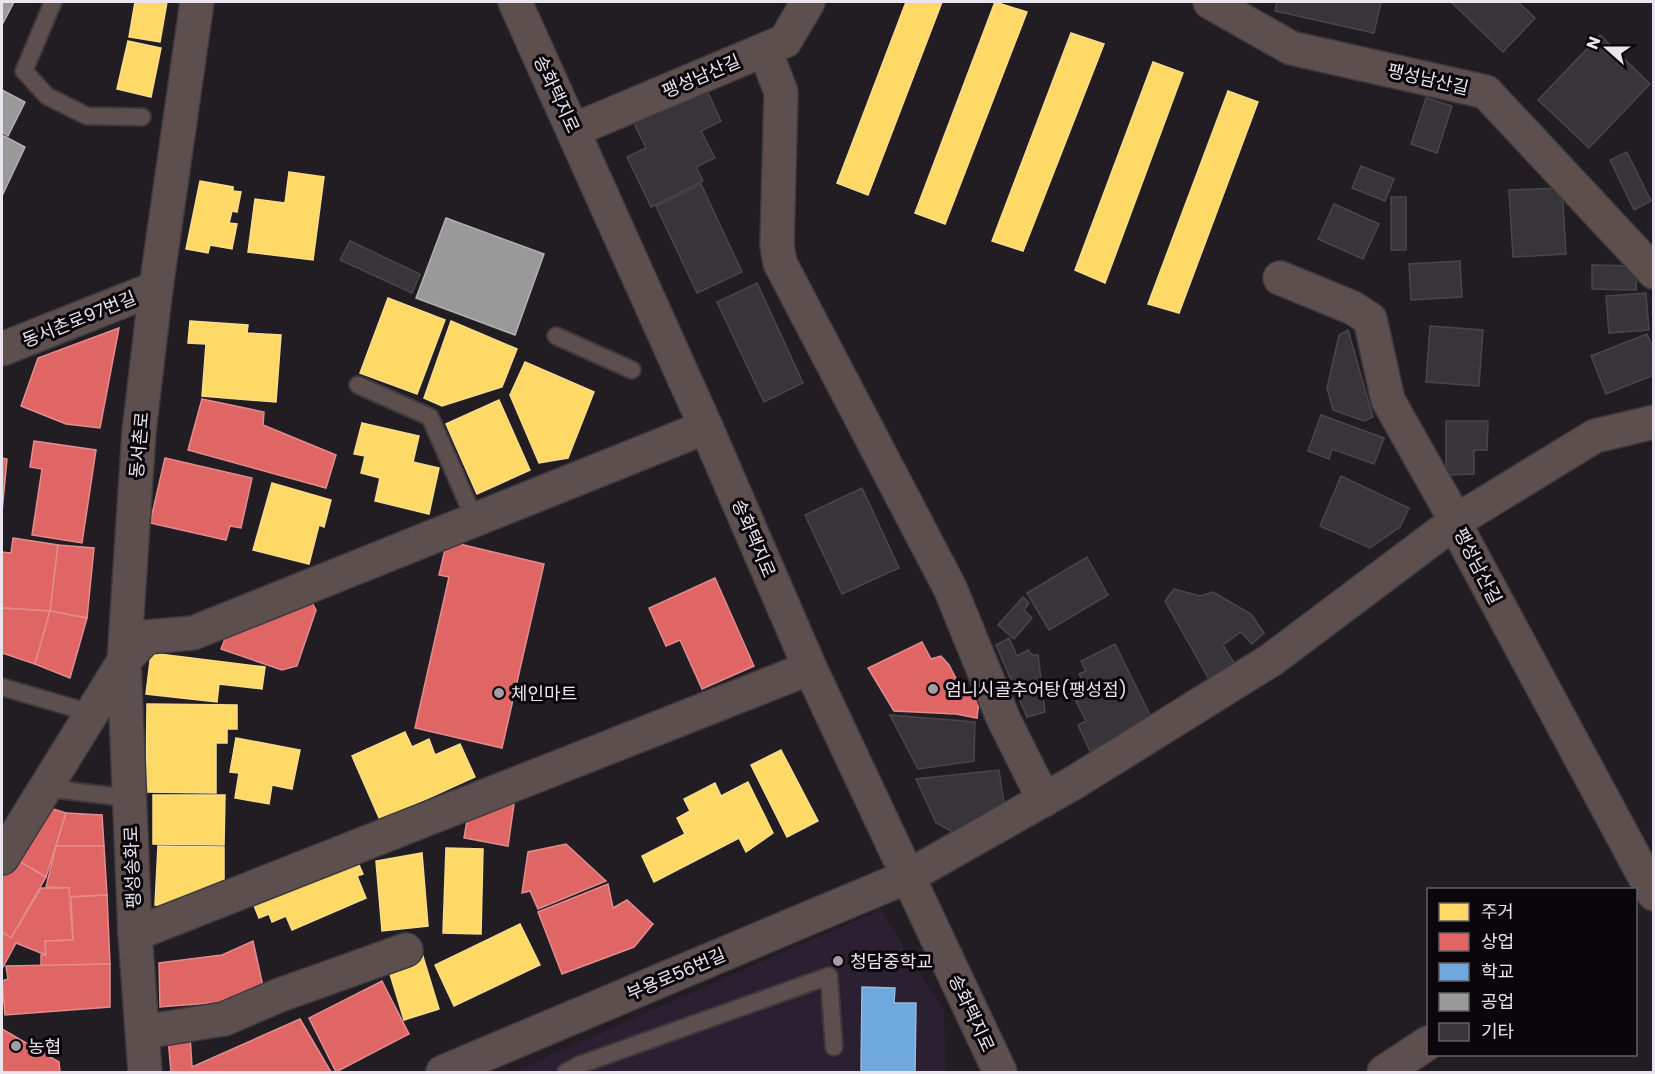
<svg xmlns="http://www.w3.org/2000/svg" width="1655" height="1074" viewBox="0 0 1655 1074" font-family="Poppins,'Noto Sans KR',sans-serif">
	<style>
		.built { fill: #2b2031 }
		.homes { fill: #ffd966; stroke: #f8dc8e; stroke-width: 1.5 }
		.shops { fill: #e06666; stroke: #e38c8e; stroke-width: 1.5 }
		.schools { fill: #6fa8dc; stroke: #94bae1; stroke-width: 1.5 }
		.industry { fill: #999; stroke: #b1b0b2; stroke-width: 1.5 }
		.building { fill: #38353a; stroke: #49464b; stroke-width: 1.5 }
		.lines { fill: none; stroke-linecap: round; stroke-linejoin: round }
		.service-casing { stroke: #3d3a3e; stroke-width: 20 }
		.minor-casing { stroke: #3d3a3e; stroke-width: 36 }
		.tertiary-casing { stroke: #3d3a3e; stroke-width: 36 }
		.service { stroke: #5c4f4d; stroke-width: 16 }
		.minor { stroke: #5c4f4d; stroke-width: 33 }
		.tertiary { stroke: #5c4f4d; stroke-width: 33 }
		.poi-dot { fill: #a39ea6; stroke: #0a060b; stroke-width: 2 }
		.labels { text-anchor: middle; dominant-baseline: central; stroke-width: 6; stroke-linejoin: round; paint-order: stroke }
		.street-label { font-size: 18px; fill: #e9e4ed; stroke: #0a060b }
		.poi-label { font-size: 18px; fill: #e9e4ed; stroke: #0a060b; text-anchor: start }
	</style>
	<rect width="100%" height="100%" fill="#211d23"/>
	<!-- built -->
	<polygon class="built" points="881,909 944,1012 946,1072 512,1072"/>
	<!-- homes -->
	<g class="homes">
		<polygon points="135,2 167,2 160,42 129,37"/>
		<polygon points="906,2 942,2 868,195 837,183"/>
		<polygon points="995,2 1027,12 945,224 915,213"/>
		<polygon points="1071,33 1104,44 1023,251 992,241"/>
		<polygon points="128,41 161,48 151,97 117,89"/>
		<polygon points="1153,62 1183,73 1105,283 1075,270"/>
		<polygon points="1228,91 1258,102 1179,313 1148,304"/>
		<polygon points="289,172 324,177 313,260 248,252 255,199 285,203"/>
		<polygon points="200,181 233,187 233,191 241,192 237,212 232,211 229,223 237,224 232,249 210,245 208,253 186,249"/>
		<polygon points="388,298 445,320 417,394 360,373"/>
		<polygon points="190,321 248,325 247,333 281,335 276,402 202,396 206,344 188,343"/>
		<polygon points="451,321 517,349 502,387 442,406 424,398"/>
		<polygon points="525,362 594,392 568,458 539,463 510,395"/>
		<polygon points="499,400 530,470 477,494 446,424"/>
		<polygon points="362,423 419,436 413,462 439,468 429,514 375,501 380,478 361,473 365,456 354,454"/>
		<polygon points="272,483 331,500 324,527 319,525 309,564 253,550"/>
		<polygon points="151,653 265,667 262,689 219,684 217,702 146,694"/>
		<polygon points="147,704 237,705 237,729 227,729 227,743 216,743 216,793 146,792"/>
		<polygon points="405,732 412,747 429,739 435,755 460,744 475,777 380,820 352,756"/>
		<polygon points="236,738 300,750 292,789 272,785 269,804 235,798 239,773 230,772"/>
		<polygon points="781,750 818,821 787,837 751,765"/>
		<polygon points="748,782 773,833 746,852 739,838 654,882 642,856 685,834 677,818 690,811 684,799 715,783 721,796"/>
		<polygon points="153,795 225,795 224,845 153,844"/>
		<polygon points="158,846 224,847 224,883 193,907 155,905"/>
		<polygon points="446,848 483,849 481,934 443,933"/>
		<polygon points="422,853 428,926 382,931 376,861"/>
		<polygon points="356,858 363,874 357,876 366,898 292,930 286,916 272,922 269,914 259,918 253,903"/>
		<polygon points="520,924 540,965 454,1006 435,965"/>
		<polygon points="421,950 439,1009 404,1020 386,961"/>
	</g>
	<!-- shops -->
	<g class="shops">
		<polygon points="119,328 100,428 66,424 21,406 38,358"/>
		<polygon points="202,399 264,412 263,425 336,455 326,488 188,450"/>
		<polygon points="34,441 96,450 82,543 32,535 42,469 30,467"/>
		<polygon points="2,458 7,459 2,512"/>
		<polygon points="165,458 252,478 241,528 230,526 226,540 150,523"/>
		<polygon points="13,538 58,545 50,611 2,608 2,552 11,553"/>
		<polygon points="447,541 544,564 502,748 415,728 449,577 439,575"/>
		<polygon points="58,545 94,548 87,618 50,611"/>
		<polygon points="715,578 754,666 702,689 680,640 666,646 649,608"/>
		<polygon points="309,597 316,610 297,666 282,670 221,649 231,623"/>
		<polygon points="2,608 50,611 35,664 2,653"/>
		<polygon points="50,611 87,618 70,678 35,664"/>
		<polygon points="922,642 931,659 941,656 949,665 963,692 980,693 977,718 956,714 894,711 868,668"/>
		<polygon points="496,801 514,804 508,846 464,838 468,815"/>
		<polygon points="47,807 66,813 46,877 12,857"/>
		<polygon points="66,813 102,815 104,846 56,846"/>
		<polygon points="566,844 606,881 538,909 530,891 522,893 528,852"/>
		<polygon points="56,846 104,846 107,895 68,897 69,888 46,887"/>
		<polygon points="12,857 46,877 11,938 2,932 2,876"/>
		<polygon points="608,884 613,908 627,900 653,924 634,947 562,974 538,912"/>
		<polygon points="41,888 69,888 73,940 45,941 46,955 16,943 2,969 2,932 11,938"/>
		<polygon points="107,895 110,964 41,967 41,955 46,955 45,941 73,940 71,897"/>
		<polygon points="253,941 264,991 236,1001 160,1007 159,963 222,955"/>
		<polygon points="110,964 110,1007 5,1015 2,981 8,979 6,966"/>
		<polygon points="382,981 409,1034 336,1072 309,1018"/>
		<polygon points="300,1019 331,1072 171,1072 168,1038 190,1035 192,1067"/>
		<polygon points="2,1029 59,1062 60,1072 2,1072"/>
	</g>
	<!-- schools -->
	<polygon class="schools" points="862,987 895,988 894,1003 916,1003 915,1072 861,1072"/>
	<!-- industry -->
	<g class="industry">
		<polygon points="2,2 14,2 2,25"/>
		<polygon points="2,90 25,102 8,136 2,132"/>
		<polygon points="2,135 25,147 2,196"/>
		<polygon points="446,218 544,254 515,335 416,298"/>
	</g>
	<!-- building -->
	<g class="building">
		<polygon points="1277,2 1381,2 1374,33 1275,11"/>
		<polygon points="1454,2 1518,2 1535,18 1503,52 1452,3"/>
		<polygon points="1600,35 1650,84 1589,148 1538,100"/>
		<polygon points="703,82 721,121 701,131 715,158 696,167 703,181 651,207 627,157 646,148 631,117"/>
		<polygon points="1426,98 1452,106 1437,153 1411,144"/>
		<polygon points="1627,152 1651,201 1634,210 1610,160"/>
		<polygon points="1361,166 1394,179 1385,201 1352,188"/>
		<polygon points="701,184 742,272 697,293 656,206"/>
		<polygon points="1562,188 1566,254 1513,257 1509,190"/>
		<rect x="1391" y="197" width="15" height="53"/>
		<polygon points="1334,204 1379,224 1363,259 1318,239"/>
		<polygon points="350,241 420,274 412,293 340,260"/>
		<polygon points="1460,261 1462,297 1411,300 1409,264"/>
		<polygon points="1592,265 1637,266 1636,290 1592,289"/>
		<polygon points="757,283 803,383 764,402 717,302"/>
		<polygon points="1646,293 1649,330 1609,333 1606,296"/>
		<polygon points="1430,326 1483,330 1479,386 1426,382"/>
		<polygon points="1348,330 1373,417 1364,421 1333,410 1327,388 1339,335"/>
		<polygon points="1647,334 1654,350 1654,375 1606,394 1591,356"/>
		<polygon points="1321,415 1384,438 1374,464 1332,449 1329,459 1308,451"/>
		<polygon points="1446,421 1488,421 1487,450 1474,450 1474,474 1446,475"/>
		<polygon points="1341,476 1409,508 1400,527 1370,548 1320,526"/>
		<polygon points="862,488 899,568 842,594 805,515"/>
		<polygon points="1087,557 1108,595 1049,630 1027,593"/>
		<polygon points="1174,589 1200,596 1213,592 1251,614 1264,633 1252,644 1241,632 1223,645 1234,663 1210,681 1165,601"/>
		<polygon points="1023,597 1029,603 1024,610 1032,618 1014,639 998,625"/>
		<polygon points="1009,638 1017,656 1028,650 1032,655 1038,655 1045,712 1027,717 996,645"/>
		<polygon points="1115,644 1152,719 1090,751 1078,725 1086,721 1076,701 1089,695 1079,674 1086,671 1081,661"/>
		<polygon points="890,715 975,722 974,761 918,769"/>
		<polygon points="999,770 1004,803 965,831 953,832 936,823 916,779"/>
	</g>
	<g class="lines">
		<!-- service casing -->
		<g class="service-casing">
			<g id="service">
				<polyline points="53,2 24,71 47,96 87,116 142,117"/>
				<polyline points="556,336 632,370"/>
				<polyline points="358,385 430,417 475,520"/>
				<polyline points="2,687 91,713"/>
				<polyline points="45,788 129,798"/>
				<polyline points="566,1072 579,1065 829,976 834,1047"/>
			</g>
		</g>
		<!-- minor casing -->
		<g class="minor-casing">
			<g id="minor">
				<polyline points="1210,2 1291,48 1486,92 1654,272"/>
				<polyline points="765,50 781,92 777,245 780,263 950,588 1003,718 1044,800"/>
				<polyline points="574,130 785,41 808,2"/>
				<polyline points="1280,278 1353,308 1370,319 1388,400 1456,521 1463,539 1654,894"/>
				<polyline points="2,349 156,288"/>
				<polyline points="135,934 810,668"/>
				<polyline points="143,1032 224,1019 280,995 406,950"/>
				<polyline points="145,1072 135,934 124,661 146,637 193,633 706,427"/>
				<polyline points="443,1072 909,876 1075,782 1271,660 1456,521 1595,436 1654,422"/>
				<polyline points="1384,1072 1428,1043"/>
			</g>
		</g>
		<!-- tertiary casing -->
		<g class="tertiary-casing">
			<g id="tertiary">
				<polyline points="515,2 706,427 810,668 1000,1072"/>
				<polyline points="2,858 124,661 139,432 156,288 197,2"/>
			</g>
		</g>
		<!-- service -->
		<use href="#service" class="service"/>
		<!-- minor -->
		<use href="#minor" class="minor"/>
		<!-- tertiary -->
		<use href="#tertiary" class="tertiary"/>
	</g>
	<!-- markers -->
	<g class="poi-dot">
		<circle cx="933" cy="689" r="6"/>
		<circle cx="499" cy="693" r="6"/>
		<circle cx="838" cy="961" r="6"/>
		<circle cx="16" cy="1046" r="6"/>
	</g>
	<g class="labels">
		<!-- street labels -->
		<g class="street-label">
			<text transform="translate(701 76) rotate(-23)">팽성남산길</text>
			<text transform="translate(1428 79) rotate(13)">팽성남산길</text>
			<text transform="translate(557 94) rotate(65)">송화택지로</text>
			<text transform="translate(79 319) rotate(-22)">동서촌로97번길</text>
			<text transform="translate(139 445) rotate(-85)">동서촌로</text>
			<text transform="translate(754 538) rotate(67)">송화택지로</text>
			<text transform="translate(1478 566) rotate(63)">팽성남산길</text>
			<text transform="translate(132 867) rotate(-92)">팽성송화로</text>
			<text transform="translate(676 974) rotate(-23)">부용로56번길</text>
			<text transform="translate(972 1013) rotate(65)">송화택지로</text>
		</g>
		<!-- poi labels -->
		<g class="poi-label">
			<text x="945" y="689">엄니시골추어탕(팽성점)</text>
			<text x="511" y="693">체인마트</text>
			<text x="850" y="961">청담중학교</text>
			<text x="28" y="1046">농협</text>
		</g>
	</g>
	<!-- border -->
	<rect width="1655" height="1074" fill="none" stroke="#e9e4ed" stroke-width="6"/>
	<!-- legend -->
	<rect x="1427" y="888" width="210" height="168" fill="#0a060b" stroke="#635f65" stroke-width="1.5"/>
	<rect x="1439" y="903" width="30" height="18" fill="#ffd966" stroke="#635f65" stroke-width="1.5"/>
	<text x="1481" y="918" font-size="18" fill="#e9e4ed">주거</text>
	<rect x="1439" y="933" width="30" height="18" fill="#e06666" stroke="#635f65" stroke-width="1.5"/>
	<text x="1481" y="948" font-size="18" fill="#e9e4ed">상업</text>
	<rect x="1439" y="963" width="30" height="18" fill="#6fa8dc" stroke="#635f65" stroke-width="1.5"/>
	<text x="1481" y="978" font-size="18" fill="#e9e4ed">학교</text>
	<rect x="1439" y="993" width="30" height="18" fill="#999999" stroke="#635f65" stroke-width="1.5"/>
	<text x="1481" y="1008" font-size="18" fill="#e9e4ed">공업</text>
	<rect x="1439" y="1023" width="30" height="18" fill="#38353a" stroke="#635f65" stroke-width="1.5"/>
	<text x="1481" y="1038" font-size="18" fill="#e9e4ed">기타</text>
	<!-- north arrow -->
	<g transform="translate(1607 48) rotate(291)" stroke="#0a060b" stroke-width="4.5" paint-order="stroke">
	<path d="M0-4.5L10 22L0 15L-10 22Z" fill="#e9e4ed"/>
	<text y="-9" font-size="16" font-weight="bold" text-anchor="middle" fill="#e9e4ed">N</text>
	</g>
</svg>
